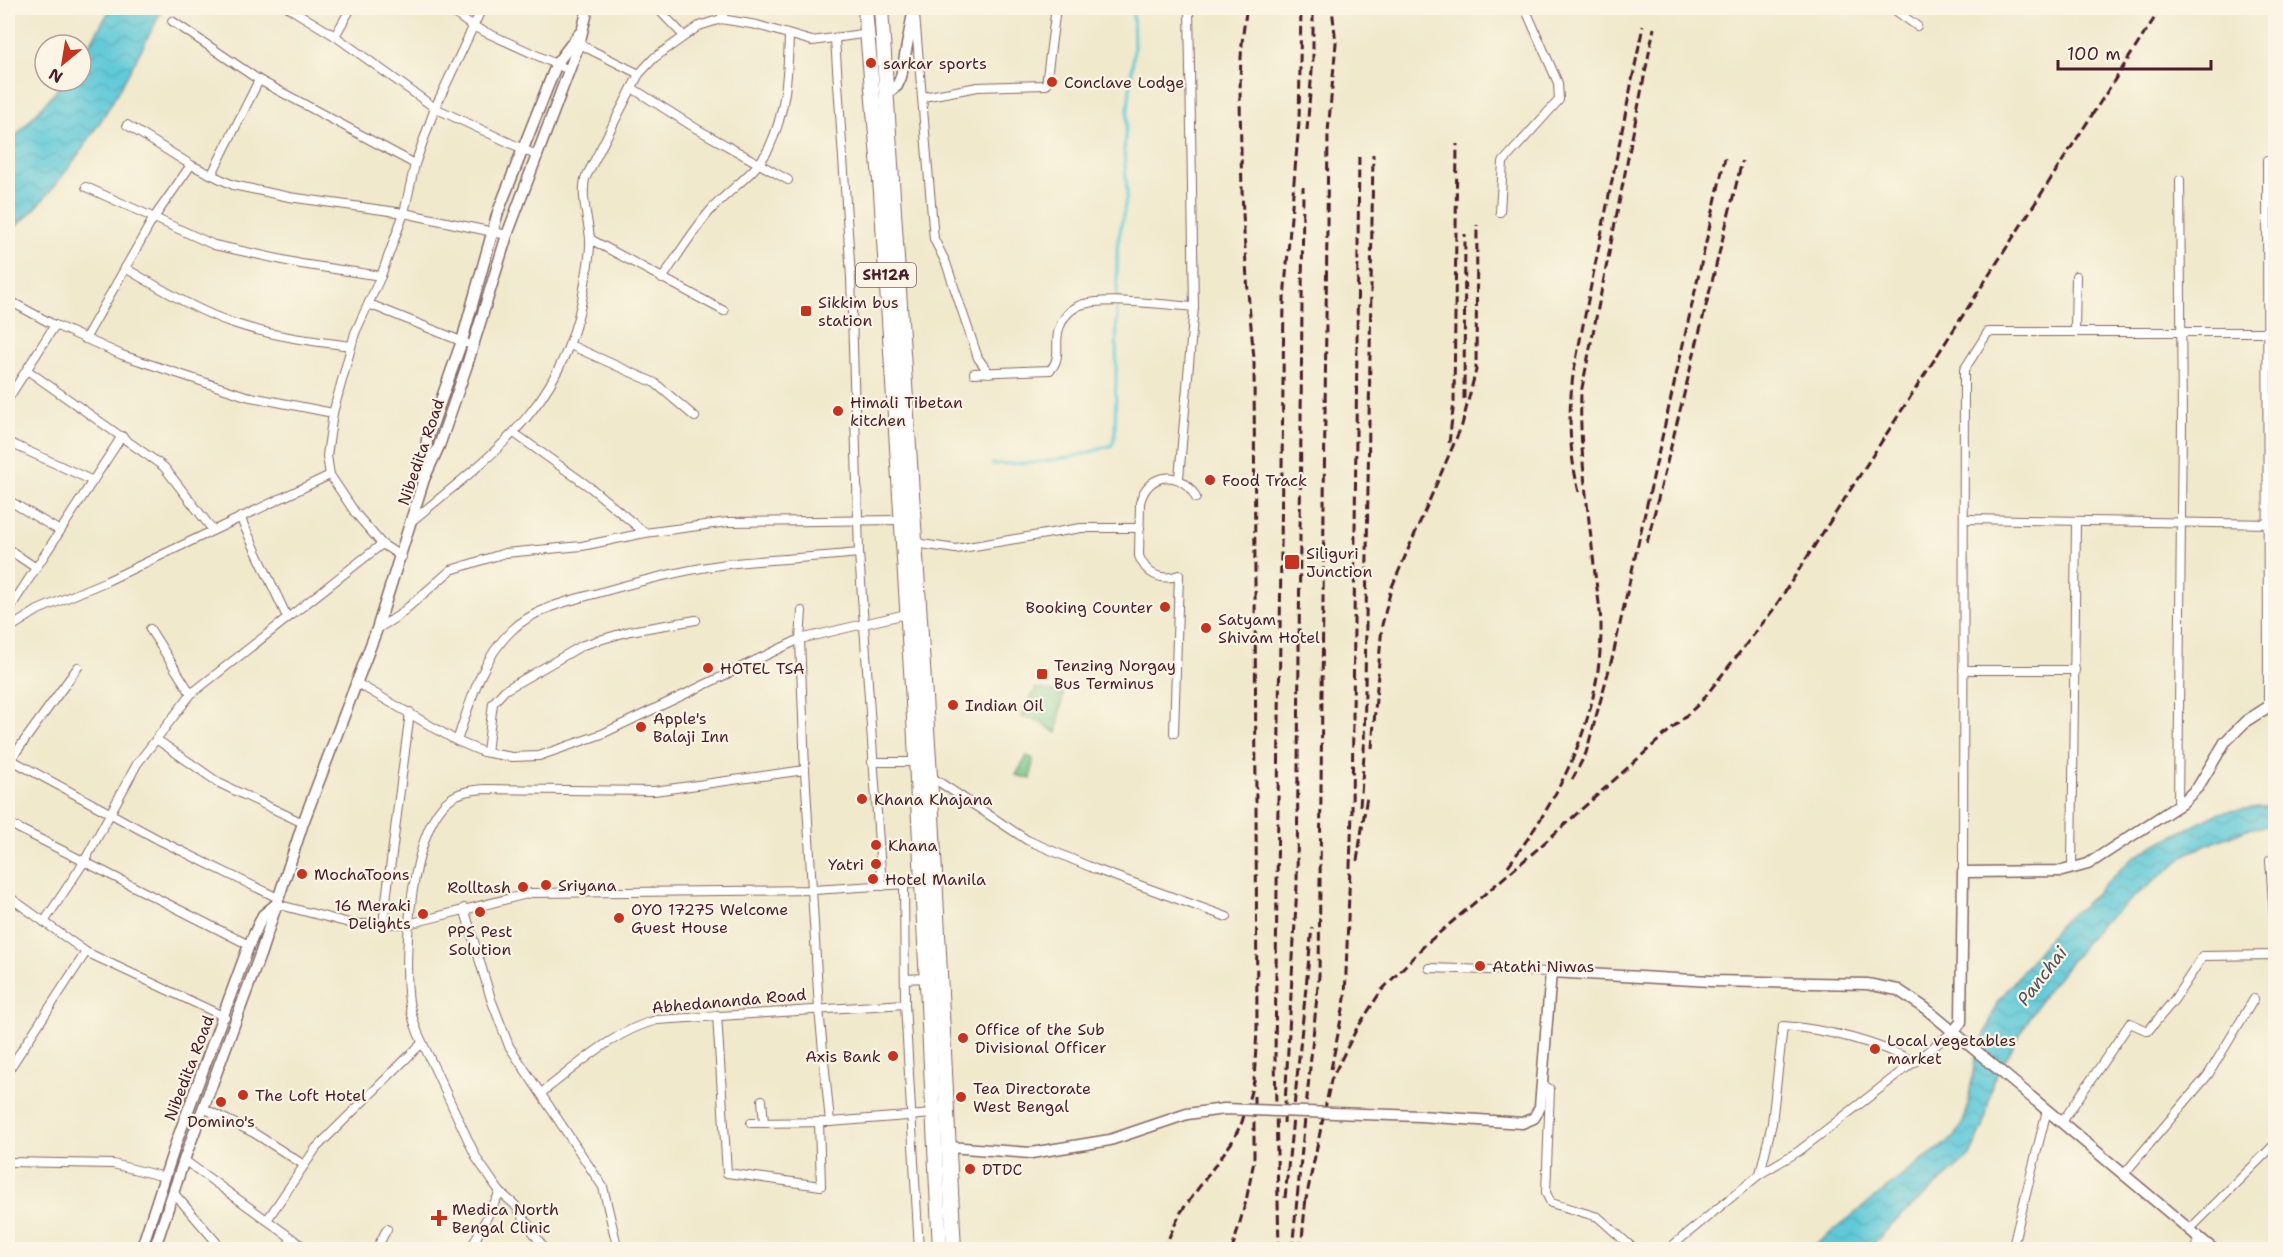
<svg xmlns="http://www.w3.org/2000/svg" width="2283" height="1257" viewBox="0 0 2283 1257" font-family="'Shantell Sans',sans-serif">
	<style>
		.grass { fill: #76c88b; stroke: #60745b; stroke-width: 1.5 }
		.water { fill: url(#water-waves); stroke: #547482; stroke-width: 1.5 }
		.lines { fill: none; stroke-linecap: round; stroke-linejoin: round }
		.stream { stroke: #5ec9d8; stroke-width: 3 }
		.minor-casing { stroke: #846663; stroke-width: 10 }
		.tertiary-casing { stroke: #846663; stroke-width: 13 }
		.primary-casing { stroke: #846663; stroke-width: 16 }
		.minor { stroke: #fff; stroke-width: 8 }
		.tertiary { stroke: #fff; stroke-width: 10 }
		.primary { stroke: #fff; stroke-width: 14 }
		.rail { stroke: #4a1f2b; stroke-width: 3; stroke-dasharray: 9 4.5; stroke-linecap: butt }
		.tertiary-bridge-casing { stroke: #846663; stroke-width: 13; stroke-linecap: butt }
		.tertiary-bridge { stroke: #fff; stroke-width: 10 }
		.poi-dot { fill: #c8321e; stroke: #fcf5e5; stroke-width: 2 }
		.labels { text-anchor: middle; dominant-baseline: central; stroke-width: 4.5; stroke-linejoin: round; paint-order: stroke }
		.shield { fill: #fcf5e5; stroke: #7f5f63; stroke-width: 1.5 }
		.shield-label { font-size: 15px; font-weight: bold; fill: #4a1f2b }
		.poi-label { font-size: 16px; fill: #4a1f2b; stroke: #fcf5e5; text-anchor: start }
		.street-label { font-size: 16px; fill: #4a1f2b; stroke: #fcf5e5 }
		.water-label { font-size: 18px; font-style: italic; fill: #50525f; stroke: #fcf5e5 }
	</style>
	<defs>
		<pattern id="water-waves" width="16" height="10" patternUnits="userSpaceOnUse" patternTransform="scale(1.5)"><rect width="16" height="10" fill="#5ec9d8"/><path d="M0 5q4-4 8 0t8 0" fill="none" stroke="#53acba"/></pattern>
	</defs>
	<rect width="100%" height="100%" fill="#fcf5e5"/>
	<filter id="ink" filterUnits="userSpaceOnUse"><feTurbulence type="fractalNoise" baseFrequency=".0167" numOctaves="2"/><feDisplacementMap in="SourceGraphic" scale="12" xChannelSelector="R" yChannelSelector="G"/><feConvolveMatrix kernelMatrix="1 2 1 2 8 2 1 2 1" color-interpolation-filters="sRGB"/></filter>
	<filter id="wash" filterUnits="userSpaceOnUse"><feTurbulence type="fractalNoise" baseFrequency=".008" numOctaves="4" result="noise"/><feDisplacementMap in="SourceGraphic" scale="24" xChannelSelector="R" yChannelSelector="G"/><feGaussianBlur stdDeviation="1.35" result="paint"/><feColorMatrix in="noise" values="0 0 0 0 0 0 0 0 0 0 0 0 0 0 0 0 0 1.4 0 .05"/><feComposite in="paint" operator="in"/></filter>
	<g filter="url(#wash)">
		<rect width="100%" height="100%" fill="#f0e9cc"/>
		<!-- grass -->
		<g class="grass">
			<polygon points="1036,688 1063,694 1057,733 1038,721 1021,717"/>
			<polygon points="1027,756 1033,759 1031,779 1016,775"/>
		</g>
		<!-- water -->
		<g class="water">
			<path d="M 111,8 L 163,8 C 129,75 92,144 41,202 C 31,214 19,223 8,234 L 8,145 L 65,81 L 81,81 L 81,59 Z"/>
			<polygon points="2258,807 2275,807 2275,825 2247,829 2190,852 2101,924 2042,997 1993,1080 1984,1125 1970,1156 1892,1224 1869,1249 1809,1250 1922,1160 1955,1137 1966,1115 1975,1061 1997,1003 2064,919 2083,906 2129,861 2155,845 2219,813"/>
		</g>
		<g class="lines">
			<!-- stream -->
			<g class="stream">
				<polyline points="1117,300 1117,248 1127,194 1124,150 1134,49 1133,8"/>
				<path d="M 992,464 C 1035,464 1072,460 1112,445 L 1115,436 L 1117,309"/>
			</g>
		</g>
	</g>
	<g filter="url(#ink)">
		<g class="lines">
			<!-- minor casing -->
			<g class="minor-casing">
				<g id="minor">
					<polyline points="289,8 335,36 435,108 538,156"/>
					<polyline points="447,8 472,26 569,70"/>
					<polyline points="657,8 684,36"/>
					<polyline points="1892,8 1917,26"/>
					<polyline points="915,15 934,239 946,263 978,358 989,373"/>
					<polyline points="721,19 726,8"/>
					<polyline points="172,21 259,80 415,164"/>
					<polyline points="335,36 351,8"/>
					<polyline points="835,39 851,277 859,553 882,886"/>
					<polyline points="579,44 639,74"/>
					<polyline points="632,88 697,129 788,180"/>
					<polyline points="923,97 978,87 1046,85 1056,8"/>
					<polyline points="127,125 191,165 233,185 289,197 404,213 507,235"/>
					<polyline points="212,174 259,80"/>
					<polyline points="86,187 214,245 301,264 381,276"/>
					<polyline points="1500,212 1503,162 1559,100 1558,83 1525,8"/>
					<polyline points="590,239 724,311"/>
					<path d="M 125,268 C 160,288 195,310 233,323 C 271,336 311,341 351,346"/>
					<path d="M 662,279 C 677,256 692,232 710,211 C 728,190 757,173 769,148 C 786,112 788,73 789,35"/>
					<polyline points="8,300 54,325"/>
					<polyline points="369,304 466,343"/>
					<polyline points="2075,332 2076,276"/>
					<polyline points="85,339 153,219 191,165"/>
					<polyline points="570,345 655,383 695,417"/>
					<polyline points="27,370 164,467 212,529"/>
					<path d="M 974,373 L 1050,370 C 1063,358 1053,341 1060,326 C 1063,318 1070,310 1078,306 C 1102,296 1167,305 1194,307"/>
					<polyline points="8,399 55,325 122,355 246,396 333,413"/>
					<polyline points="514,433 591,488 645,533"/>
					<polyline points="8,442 93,481"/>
					<polyline points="1179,478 1194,307 1189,8"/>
					<polyline points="8,500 60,531"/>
					<polyline points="240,517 287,617"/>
					<polyline points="1964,519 2276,524"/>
					<path d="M 413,520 C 499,450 568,401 585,283 C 587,269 591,252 590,238 C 588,219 581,198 585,179 L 639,74 L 654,58 L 699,26 L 721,19 L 757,25 L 812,41 L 869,33"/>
					<polyline points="914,543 956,549 1081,528 1140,528"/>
					<polyline points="8,549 36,568"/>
					<polyline points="402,557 382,544 356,514 330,475 327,456 333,413 355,333 381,276 404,213 415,164 435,108 482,8"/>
					<polyline points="8,611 122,436"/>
					<polyline points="802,611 800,639 805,770 819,1009 830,1122"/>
					<polyline points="8,629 38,610 107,581 330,475"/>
					<polyline points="150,629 191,694"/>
					<polyline points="377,629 398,616 451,570 505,553 582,546 645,533 728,522 900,520"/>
					<polyline points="1963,670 2075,670"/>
					<polyline points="355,682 457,741 483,752 512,757 539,756 602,734 800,639 906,614"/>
					<polyline points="2268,707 2267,160 2276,160"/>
					<path d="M 1174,733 L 1179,575 C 1161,582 1146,574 1139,556 L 1140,503 C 1147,471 1183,469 1196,498"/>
					<polyline points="156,739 219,783 303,823"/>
					<path d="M 457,741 C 470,703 481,660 511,631 C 533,609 568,601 598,593 C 643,580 689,568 736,563 C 777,559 818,557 859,553"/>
					<polyline points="487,752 493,703 505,690 583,645 630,631 696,620"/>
					<polyline points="8,758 161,841 278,898"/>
					<polyline points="11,759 78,667"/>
					<polyline points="872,762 916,762"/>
					<polyline points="930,776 1027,840 1095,869 1227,917"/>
					<polyline points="2178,806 2182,422 2180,180"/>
					<polyline points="8,823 249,945"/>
					<polyline points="2270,860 2276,946"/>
					<polyline points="2072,868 2076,521"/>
					<polyline points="1963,872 1964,370 1988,332 2268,332"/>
					<polyline points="904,884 905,1004 919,1250"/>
					<polyline points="8,896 86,952 225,1017"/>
					<polyline points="276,904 353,924 408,924 531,893 814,890 921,883"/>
					<polyline points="464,908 491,999 509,1046 603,1187 618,1250"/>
					<polyline points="44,922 84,862 137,764 191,694 382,544"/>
					<polyline points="383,924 410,712"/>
					<polyline points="1429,968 1551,972"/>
					<polyline points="905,979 926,978"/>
					<polyline points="717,1015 727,1173 821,1186 819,1122"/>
					<polyline points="8,1071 86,952"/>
					<polyline points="1543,1085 1550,1089 1546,1193 1551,1203 1598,1217 1635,1250"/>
					<path d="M 541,1093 C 576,1067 613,1031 657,1020 L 905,1004"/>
					<polyline points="762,1100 764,1123"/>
					<polyline points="203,1108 254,1133 304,1165"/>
					<polyline points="2062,1122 2130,1023 2148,1031 2174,1000 2203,956 2276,955"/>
					<polyline points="751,1123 830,1122 933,1114"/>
					<polyline points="184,1160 308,1250"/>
					<polyline points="8,1162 113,1164 165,1177"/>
					<path d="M 1760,1174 L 1772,1123 L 1783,1026 C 1826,1029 1876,1042 1915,1062"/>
					<polyline points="2124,1174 2208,1075 2254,999"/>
					<polyline points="173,1192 223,1250"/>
					<polyline points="267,1220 316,1148 422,1043"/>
					<polyline points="2190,1229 2276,1143"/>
					<polyline points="285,1250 291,1239"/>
					<polyline points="376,1250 387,1229"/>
					<polyline points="470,1250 500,1192"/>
					<path d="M 545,1250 L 515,1205 L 500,1192 L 477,1159 L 418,1033 C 414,1023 411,1012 409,1002 C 403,956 410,828 450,799 C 461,791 473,790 485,789 L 654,791 L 805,770"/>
					<polyline points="1667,1250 1760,1174 1799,1151 1954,1031"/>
					<polyline points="2012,1250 2047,1110"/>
					<polyline points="2197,1250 2198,1235"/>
				</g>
			</g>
			<!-- tertiary casing -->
			<g class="tertiary-casing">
				<g id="tertiary">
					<polyline points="886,94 897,86 901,77 914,8"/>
					<polyline points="425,472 427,440 462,341 498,212 557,63 579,34"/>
					<polyline points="1954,1031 1961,1022 1963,872 2062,871 2088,864 2182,803 2198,787 2225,742 2246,721 2276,702"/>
					<polyline points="1420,1116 1522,1123 1534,1118 1540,1107 1551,972 1711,981 1867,984 1898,990 1925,1008 2214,1250"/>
					<polyline points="949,1147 1031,1153"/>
					<polyline points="141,1250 176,1143 249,945 263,915 275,905"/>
					<polyline points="154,1250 184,1160 261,952 303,823 377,629 424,479 439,446 467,365 507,235 579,44 588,8"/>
				</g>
			</g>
			<!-- primary casing -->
			<g class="primary-casing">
				<g id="primary">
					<polyline points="865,8 881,192 914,718 940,1250"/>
					<polyline points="881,8 930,776 954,1250"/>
				</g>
			</g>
			<!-- minor -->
			<use href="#minor" class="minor"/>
			<!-- tertiary -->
			<use href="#tertiary" class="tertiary"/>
			<!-- primary -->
			<use href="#primary" class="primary"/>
			<!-- rail -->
			<g class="rail">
				<polyline points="1307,130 1313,58 1313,8"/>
				<polyline points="1464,399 1465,234"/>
				<polyline points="1449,443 1454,402 1457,144"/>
				<path d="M 1579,492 C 1569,453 1568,415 1573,375 L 1643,26"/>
				<polyline points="1647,543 1742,161"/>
				<polyline points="1372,748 1382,625 1391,589 1462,425 1476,370 1477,225"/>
				<polyline points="1572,780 1586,753 1613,655 1725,158"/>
				<polyline points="1360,806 1364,755 1373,154"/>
				<polyline points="1357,861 1367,796"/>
				<path d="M 1508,866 C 1562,795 1602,715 1601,624 C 1600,605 1596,585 1594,565 C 1588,508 1579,451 1581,393 L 1654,28"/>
				<polyline points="1331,1069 1345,999 1352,813 1359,153"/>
				<polyline points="1284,1123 1297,885 1303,187"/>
				<polyline points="1285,1198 1312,927"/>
				<polyline points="1305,1204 1331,1080 1356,1030 1381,991 1425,945 1534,852 1700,703 1773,610 2161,8"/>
				<path d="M 1163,1250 L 1181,1212 L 1232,1142 L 1242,1122 L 1254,1081 L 1257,1030 L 1254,358 C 1247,287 1242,219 1241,148 C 1240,101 1238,54 1247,8"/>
				<polyline points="1232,1250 1246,1201 1254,1161 1254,1096"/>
				<polyline points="1279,1250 1275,1057 1284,299 1299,123 1301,8"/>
				<polyline points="1292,1250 1319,976 1328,132 1336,43 1332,8"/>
				<polyline points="1301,1250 1306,1196"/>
			</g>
			<!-- tertiary-bridge casing -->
			<g class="tertiary-bridge-casing">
				<polyline id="tertiary-bridge" points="1031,1153 1110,1140 1187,1114 1224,1109 1420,1116"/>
			</g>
			<!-- tertiary-bridge -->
			<use href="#tertiary-bridge" class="tertiary-bridge"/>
		</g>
	</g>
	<!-- markers -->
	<g class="poi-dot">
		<circle cx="871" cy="63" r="6"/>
		<circle cx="1052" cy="82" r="6"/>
		<rect x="800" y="305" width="12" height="12" rx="3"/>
		<circle cx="838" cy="411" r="6"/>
		<circle cx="1210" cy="480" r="6"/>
		<rect x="1284" y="554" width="16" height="16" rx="3"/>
		<circle cx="1165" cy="607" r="6"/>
		<circle cx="1206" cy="628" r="6"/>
		<circle cx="708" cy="668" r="6"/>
		<rect x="1036" y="668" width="12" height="12" rx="3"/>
		<circle cx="953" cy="705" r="6"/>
		<circle cx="641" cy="727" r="6"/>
		<circle cx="862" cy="799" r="6"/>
		<circle cx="876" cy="845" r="6"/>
		<circle cx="876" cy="864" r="6"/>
		<circle cx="302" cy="874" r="6"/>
		<circle cx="873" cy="879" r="6"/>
		<circle cx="546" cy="885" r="6"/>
		<circle cx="523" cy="887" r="6"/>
		<circle cx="480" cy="912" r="6"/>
		<circle cx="423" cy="914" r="6"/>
		<circle cx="619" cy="918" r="6"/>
		<circle cx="1480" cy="966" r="6"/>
		<circle cx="963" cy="1038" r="6"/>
		<circle cx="1875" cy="1049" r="6"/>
		<circle cx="893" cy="1056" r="6"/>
		<circle cx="243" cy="1095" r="6"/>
		<circle cx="961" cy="1097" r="6"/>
		<circle cx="221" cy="1102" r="6"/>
		<circle cx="970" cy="1169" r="6"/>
		<path d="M436 1209h6v6h6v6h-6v6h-6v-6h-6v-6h6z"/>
	</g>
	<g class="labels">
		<!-- shield labels -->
		<rect class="shield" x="856" y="263" width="60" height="24" rx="4.5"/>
		<g class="shield-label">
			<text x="886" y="275">SH12A</text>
		</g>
		<!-- poi labels -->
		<g class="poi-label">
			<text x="883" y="63">sarkar sports</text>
			<text x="1064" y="82">Conclave Lodge</text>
			<text x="818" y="302">Sikkim bus<tspan x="818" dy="18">station</tspan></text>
			<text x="850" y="402">Himali Tibetan<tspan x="850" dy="18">kitchen</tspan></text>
			<text x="1222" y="480">Food Track</text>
			<text x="1306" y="553">Siliguri<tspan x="1306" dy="18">Junction</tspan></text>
			<text x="1153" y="607" text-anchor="end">Booking Counter</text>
			<text x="1218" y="619">Satyam<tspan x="1218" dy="18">Shivam Hotel</tspan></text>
			<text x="1054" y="665">Tenzing Norgay<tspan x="1054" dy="18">Bus Terminus</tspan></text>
			<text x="720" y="668">HOTEL TSA</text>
			<text x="965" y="705">Indian Oil</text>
			<text x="653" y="718">Apple's<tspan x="653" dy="18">Balaji Inn</tspan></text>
			<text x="874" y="799">Khana Khajana</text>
			<text x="888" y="845">Khana</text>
			<text x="864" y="864" text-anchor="end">Yatri</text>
			<text x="314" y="874">MochaToons</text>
			<text x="885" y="879">Hotel Manila</text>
			<text x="558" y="885">Sriyana</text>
			<text x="511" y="887" text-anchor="end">Rolltash</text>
			<text x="411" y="905" text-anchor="end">16 Meraki<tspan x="411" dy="18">Delights</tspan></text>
			<text x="631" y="909">OYO 17275 Welcome<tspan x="631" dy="18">Guest House</tspan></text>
			<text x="480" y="931" text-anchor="middle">PPS Pest<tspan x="480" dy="18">Solution</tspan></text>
			<text x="1492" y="966">Atathi Niwas</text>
			<text x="975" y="1029">Office of the Sub<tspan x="975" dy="18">Divisional Officer</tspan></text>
			<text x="1887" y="1040">Local vegetables<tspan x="1887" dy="18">market</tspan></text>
			<text x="881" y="1056" text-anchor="end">Axis Bank</text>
			<text x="973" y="1088">Tea Directorate<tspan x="973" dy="18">West Bengal</tspan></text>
			<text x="255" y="1095">The Loft Hotel</text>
			<text x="221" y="1121" text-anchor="middle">Domino's</text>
			<text x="982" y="1169">DTDC</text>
			<text x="452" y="1209">Medica North<tspan x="452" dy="18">Bengal Clinic</tspan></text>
		</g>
		<!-- street labels -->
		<g class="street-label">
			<text transform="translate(421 452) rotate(-71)">Nibedita Road</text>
			<text transform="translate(729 1001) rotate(-5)">Abhedananda Road</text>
			<text transform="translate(189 1068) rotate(-69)">Nibedita Road</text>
		</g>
		<!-- water labels -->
		<g class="water-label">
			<text transform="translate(2042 976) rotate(-52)">Panchai</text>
		</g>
	</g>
	<!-- margin -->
	<rect width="2283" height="1257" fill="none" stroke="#fcf5e5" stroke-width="30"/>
	<!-- north arrow -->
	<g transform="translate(63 63) rotate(210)"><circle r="28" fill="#fcf5e5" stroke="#b59f9b" stroke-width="1.5"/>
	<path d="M0-4.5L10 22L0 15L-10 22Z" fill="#c8321e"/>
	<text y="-9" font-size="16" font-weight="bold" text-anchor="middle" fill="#4a1f2b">N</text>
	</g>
	<!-- scale -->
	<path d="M2058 60v9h153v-9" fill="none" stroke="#4a1f2b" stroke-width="3"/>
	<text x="2067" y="60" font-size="18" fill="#4a1f2b" stroke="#fcf5e5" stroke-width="4.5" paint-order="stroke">100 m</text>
</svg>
